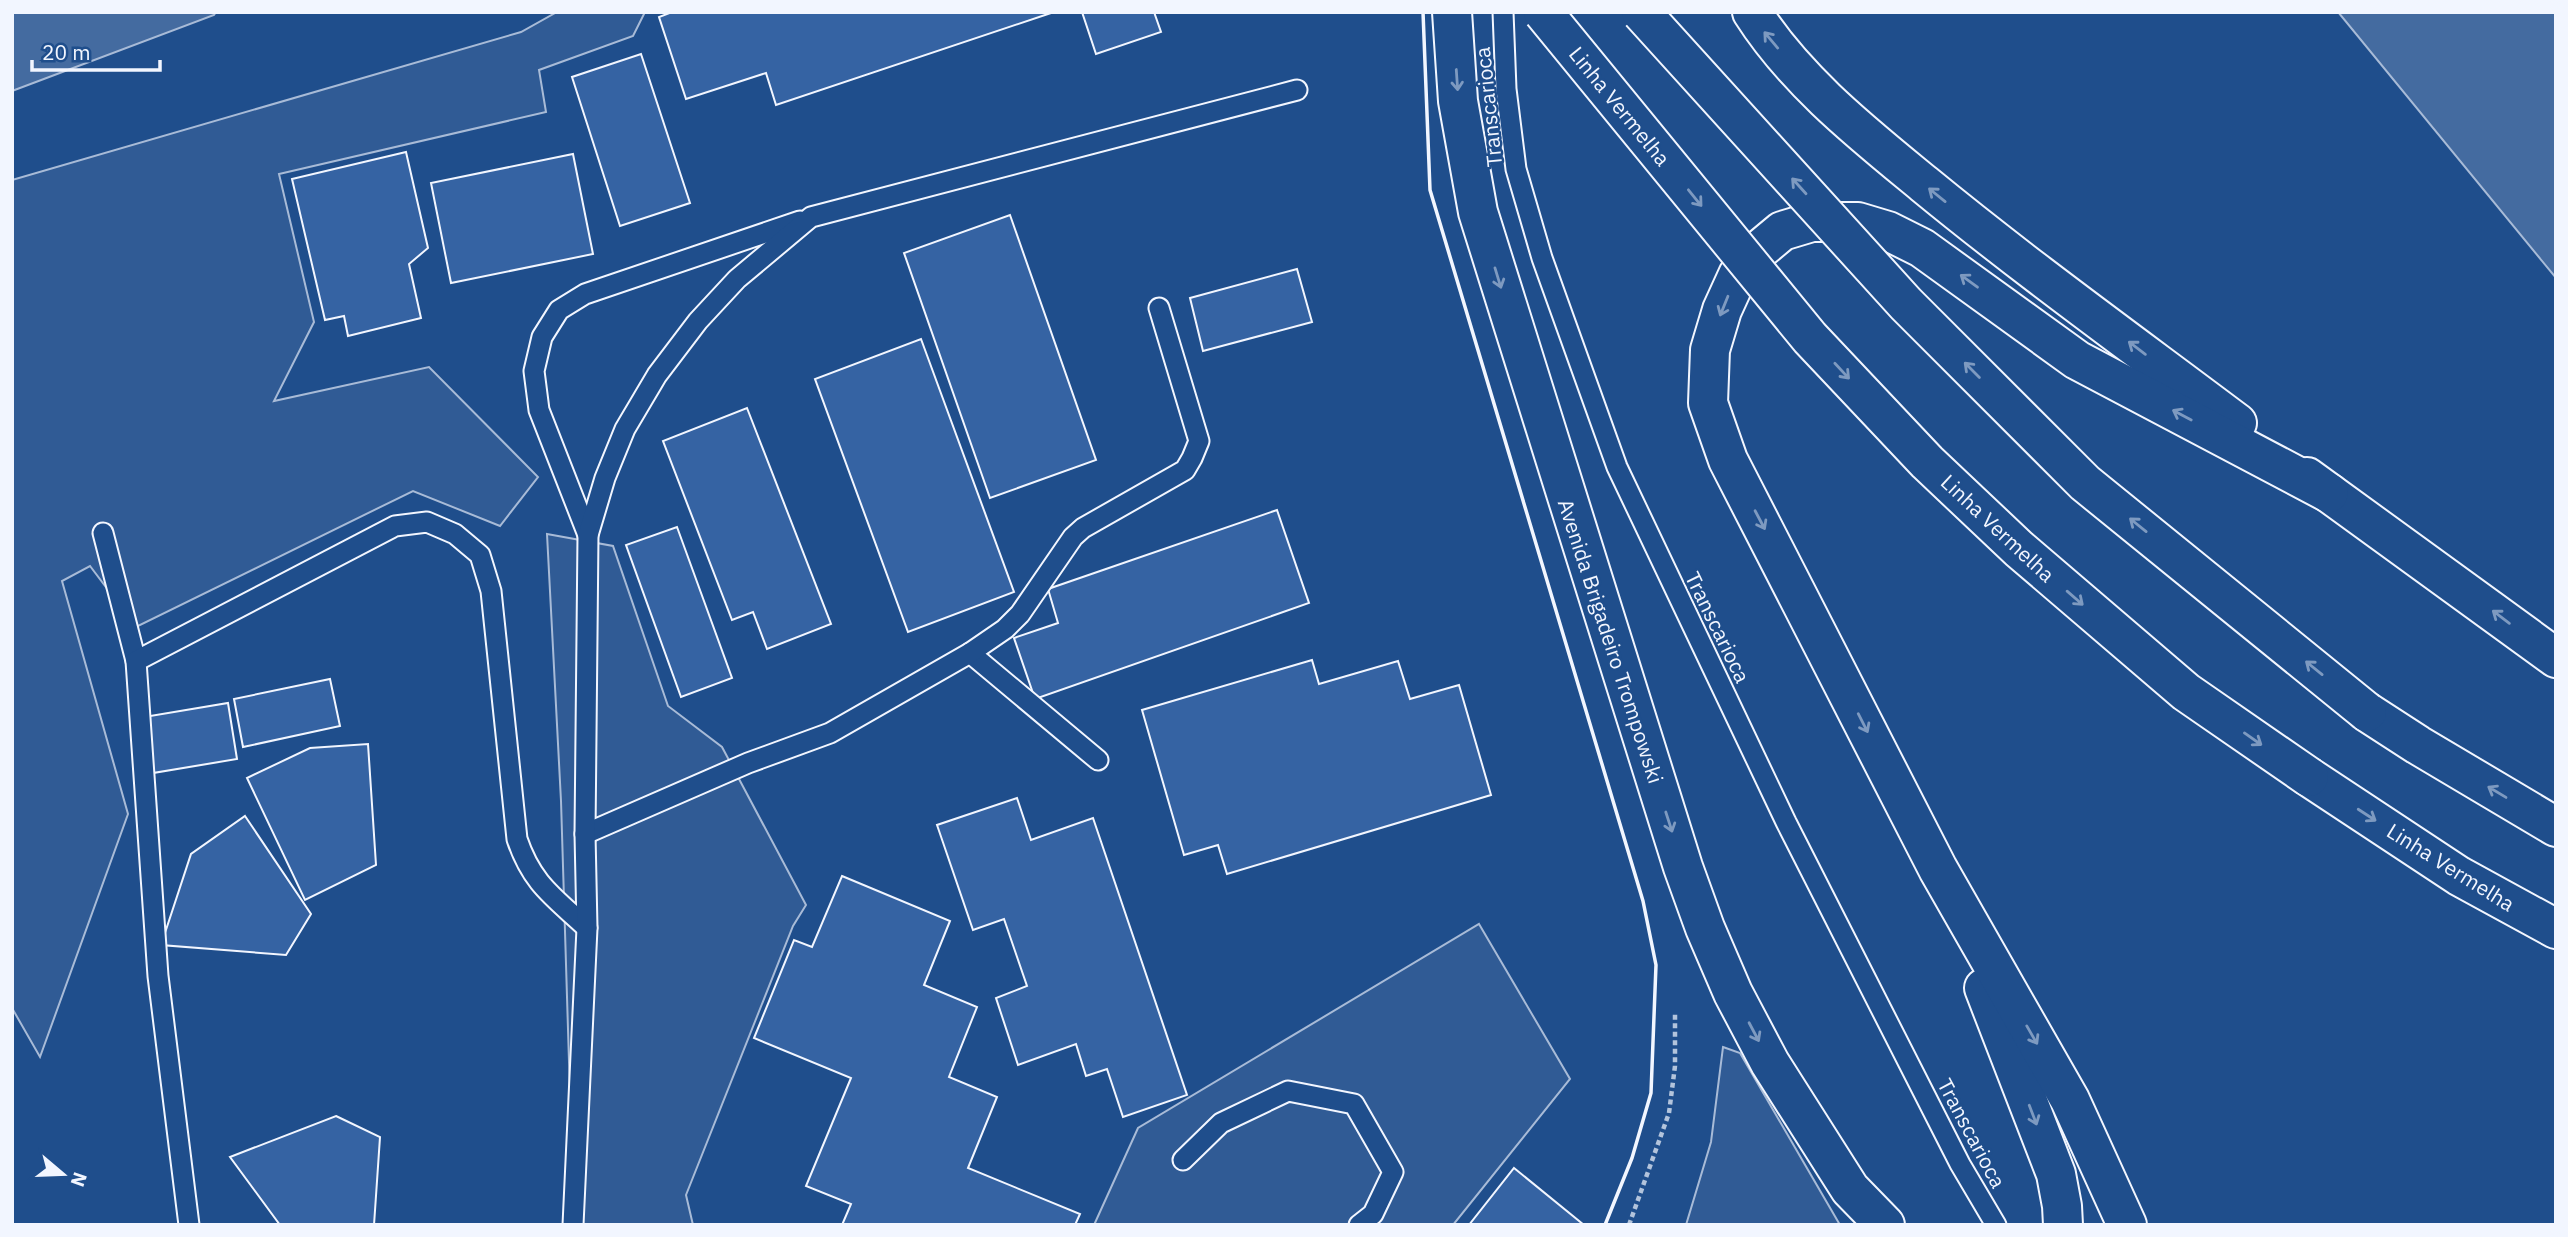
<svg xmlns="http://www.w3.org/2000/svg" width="2568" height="1237" viewBox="0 0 2568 1237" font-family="'IBM Plex Sans',sans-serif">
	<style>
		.built { fill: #305b95; stroke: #a8bbd7; stroke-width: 2 }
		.water { fill: #446ba0; stroke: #a8bbd7; stroke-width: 2 }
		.building { fill: #3563a3; stroke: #f2f6ff; stroke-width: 2 }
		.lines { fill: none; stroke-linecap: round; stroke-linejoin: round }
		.service-casing { stroke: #f2f6ff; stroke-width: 23 }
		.trunk-casing { stroke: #f2f6ff; stroke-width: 42 }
		.motorway-casing { stroke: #f2f6ff; stroke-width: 42 }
		.path { stroke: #b3c4dc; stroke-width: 4.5; stroke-dasharray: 5 3.5; stroke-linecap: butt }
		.service { stroke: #1f4e8c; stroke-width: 19 }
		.trunk { stroke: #1f4e8c; stroke-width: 38 }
		.motorway { stroke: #1f4e8c; stroke-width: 38 }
		.motorway-bridge-casing { stroke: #f2f6ff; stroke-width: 42; stroke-linecap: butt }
		.motorway-bridge { stroke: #1f4e8c; stroke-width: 38 }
		.wall { stroke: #f2f6ff; stroke-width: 3.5 }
		.oneway { stroke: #7e9ac0 }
		.labels { text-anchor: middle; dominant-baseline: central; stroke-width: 5; stroke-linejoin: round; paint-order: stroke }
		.street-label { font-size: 21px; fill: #f2f6ff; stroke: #1f4e8c }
	</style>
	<rect width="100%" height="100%" fill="#1f4e8c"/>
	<!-- built -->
	<g class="built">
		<polygon points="557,12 645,12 633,36 539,70 546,112 279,174 314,322 274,401 429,367 538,477 500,526 413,491 136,627 90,566 62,581 128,814 40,1057 12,1008 12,180 521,32"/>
		<polygon points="547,534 613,546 668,706 722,747 806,905 793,926 686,1195 693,1225 574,1225 561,801"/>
		<polygon points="1479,924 1570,1079 1453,1225 1094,1225 1138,1128"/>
		<polygon points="1723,1047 1740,1053 1840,1225 1686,1225 1711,1142"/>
	</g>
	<!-- water -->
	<g class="water">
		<polygon points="12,12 216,12 214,15 12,91"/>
		<polygon points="2338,12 2556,12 2556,278"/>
	</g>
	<!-- building -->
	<g class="building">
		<polygon points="672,12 1054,12 776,105 766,73 686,99 659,17"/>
		<polygon points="1082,12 1154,12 1161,32 1096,54"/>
		<polygon points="641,54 690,203 620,226 572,77"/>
		<polygon points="406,152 428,248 409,264 421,318 348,336 344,316 325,320 292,179"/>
		<polygon points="573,154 593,254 451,283 431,183"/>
		<polygon points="1010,215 1096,460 990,498 904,253"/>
		<polygon points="1297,269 1312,322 1203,351 1190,298"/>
		<polygon points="921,339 1014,592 908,632 815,379"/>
		<polygon points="747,408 831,624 767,649 753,612 732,620 663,441"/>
		<polygon points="1277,510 1309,603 1035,699 1014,638 1058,623 1048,589"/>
		<polygon points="677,527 732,678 681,697 626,545"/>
		<polygon points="1312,660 1319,684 1398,661 1410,699 1459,685 1491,795 1227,874 1218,845 1184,855 1142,710"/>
		<polygon points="330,679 340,726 243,747 234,699"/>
		<polygon points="228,703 237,759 153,773 144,717"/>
		<polygon points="368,744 376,865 305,900 247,778 310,748"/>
		<polygon points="1017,798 1031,840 1093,818 1187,1095 1123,1117 1107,1069 1086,1076 1076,1044 1018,1065 996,998 1027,986 1004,919 973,930 937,825"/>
		<polygon points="245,816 311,914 286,955 161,945 191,854"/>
		<polygon points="842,876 950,921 924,985 977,1007 949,1077 997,1097 968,1168 1080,1214 1075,1225 842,1225 851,1204 806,1186 851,1078 754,1038 794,940 812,947"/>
		<polygon points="336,1116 380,1137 374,1225 280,1225 230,1157"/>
		<polygon points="1514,1168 1584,1225 1469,1225"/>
	</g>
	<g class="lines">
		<!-- service casing -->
		<g class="service-casing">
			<g id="service">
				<polyline points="1503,12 1506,89 1516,169 1542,258 1617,467 1786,822 1960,1164 1996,1225"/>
				<polyline points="103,533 136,661"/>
				<polyline points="588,535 539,410 534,371 542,337 559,310 585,294 800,221"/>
				<polyline points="970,653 1098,760"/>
				<polyline points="585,834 748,763 830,733 970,653 1005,629 1020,614 1073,537 1083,528 1185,470 1192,458 1199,441 1159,308"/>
				<polyline points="1183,1160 1221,1123 1288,1091 1354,1104 1393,1172 1373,1214 1359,1225"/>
				<path d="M 189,1225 L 158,976 L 136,661 L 395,526 L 427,522 L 455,534 L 480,555 L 491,591 L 517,839 C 532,884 554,897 587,928"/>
				<polyline points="573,1225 587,928 585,834 588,535 605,478 625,429 657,375 698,321 737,279 811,217 1297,90"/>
			</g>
		</g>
		<!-- trunk casing -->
		<g class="trunk-casing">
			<g id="trunk">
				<polyline points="1452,12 1458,101 1478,212 1683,867 1705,928 1733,993 1770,1063 1850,1189 1885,1225"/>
				<path d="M 1752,12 C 1796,81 1862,133 1924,184 C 2025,267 2132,344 2237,423"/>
				<polyline points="2307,477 2556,658"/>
				<polyline points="1984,988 2056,1174 2062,1206 2063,1225"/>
				<polyline points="2127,1225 2070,1100 1938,869 1728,460 1708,403 1710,350 1722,310 1738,275 1758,251 1782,231 1812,222 1858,222 1888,231 1922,248 2077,360 2329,493"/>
			</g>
		</g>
		<!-- motorway casing -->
		<g class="motorway-casing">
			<g id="motorway">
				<polyline points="2367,712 2418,745 2556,827"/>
				<polyline points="2309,777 2459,876 2556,929"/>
			</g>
		</g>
		<!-- path -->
		<polyline class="path" points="1629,1225 1669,1113 1675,1066 1675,1014"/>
		<!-- service -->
		<use href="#service" class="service"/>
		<!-- trunk -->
		<use href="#trunk" class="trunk"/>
		<!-- motorway -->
		<use href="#motorway" class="motorway"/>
		<!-- motorway-bridge casing -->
		<g class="motorway-bridge-casing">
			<g id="motorway-bridge">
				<polyline points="1543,12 1810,338 1927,462 2019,549 2186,692 2309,777"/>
				<polyline points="1641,12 1906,304 2085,483 2367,712"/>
			</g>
		</g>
		<!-- motorway-bridge -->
		<use href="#motorway-bridge" class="motorway-bridge"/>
		<!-- wall -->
		<polyline class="wall" points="1423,12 1430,190 1643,901 1656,965 1651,1093 1632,1158 1605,1225"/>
	</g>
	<!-- one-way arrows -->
	<defs><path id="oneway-shaft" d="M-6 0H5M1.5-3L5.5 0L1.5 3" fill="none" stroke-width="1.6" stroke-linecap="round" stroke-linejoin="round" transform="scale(1.75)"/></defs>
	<g class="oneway">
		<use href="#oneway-shaft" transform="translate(1771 40) rotate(-130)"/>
		<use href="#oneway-shaft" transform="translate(1457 80) rotate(86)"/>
		<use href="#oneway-shaft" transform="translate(1799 186) rotate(-132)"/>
		<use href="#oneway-shaft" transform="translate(1937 195) rotate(-141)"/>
		<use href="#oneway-shaft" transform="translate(1695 198) rotate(51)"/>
		<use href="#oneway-shaft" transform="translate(1498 278) rotate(73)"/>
		<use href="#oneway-shaft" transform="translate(1969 281) rotate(-144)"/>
		<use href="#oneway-shaft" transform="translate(1724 306) rotate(112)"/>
		<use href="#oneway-shaft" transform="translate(2137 348) rotate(-143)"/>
		<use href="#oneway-shaft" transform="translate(1972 370) rotate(-135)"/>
		<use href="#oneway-shaft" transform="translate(1842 371) rotate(47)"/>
		<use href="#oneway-shaft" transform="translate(2182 415) rotate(-152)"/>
		<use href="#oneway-shaft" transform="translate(1760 520) rotate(62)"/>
		<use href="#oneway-shaft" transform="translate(2138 525) rotate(-141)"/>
		<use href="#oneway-shaft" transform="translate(2075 598) rotate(41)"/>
		<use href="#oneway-shaft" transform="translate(2501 617) rotate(-143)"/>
		<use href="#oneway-shaft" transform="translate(2314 668) rotate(-141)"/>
		<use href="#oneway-shaft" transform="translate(1863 723) rotate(63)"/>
		<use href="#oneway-shaft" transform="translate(2253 739) rotate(35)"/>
		<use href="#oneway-shaft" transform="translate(2497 792) rotate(-149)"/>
		<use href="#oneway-shaft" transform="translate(2367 815) rotate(33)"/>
		<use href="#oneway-shaft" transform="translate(1669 822) rotate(72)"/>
		<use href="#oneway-shaft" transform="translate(1754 1032) rotate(62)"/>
		<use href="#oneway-shaft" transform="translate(2032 1035) rotate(60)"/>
		<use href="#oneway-shaft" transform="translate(2033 1115) rotate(69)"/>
	</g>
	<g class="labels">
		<!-- street labels -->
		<g class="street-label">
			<text transform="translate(1620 106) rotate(51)">Linha Vermelha</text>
			<text transform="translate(1488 107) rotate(-96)">Transcarioca</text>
			<text transform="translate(1998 528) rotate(43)">Linha Vermelha</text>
			<text transform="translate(1718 627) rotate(64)">Transcarioca</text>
			<text transform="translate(1611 641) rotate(72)">Avenida Brigadeiro Trompowski</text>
			<text transform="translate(2451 867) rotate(32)">Linha Vermelha</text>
			<text transform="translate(1972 1133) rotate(62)">Transcarioca</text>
		</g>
	</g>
	<!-- border -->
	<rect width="2568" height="1237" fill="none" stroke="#f2f6ff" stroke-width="28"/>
	<!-- north arrow -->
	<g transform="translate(63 1174) rotate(109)" stroke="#1f4e8c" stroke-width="5" paint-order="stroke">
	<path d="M0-5L12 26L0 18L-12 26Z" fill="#f2f6ff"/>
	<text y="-10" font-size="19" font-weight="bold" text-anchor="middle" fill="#f2f6ff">N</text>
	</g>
	<!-- scale -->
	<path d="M32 60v10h128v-10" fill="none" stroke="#f2f6ff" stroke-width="3.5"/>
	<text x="42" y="60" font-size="21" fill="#f2f6ff" stroke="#1f4e8c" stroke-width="5" paint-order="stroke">20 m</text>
</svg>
